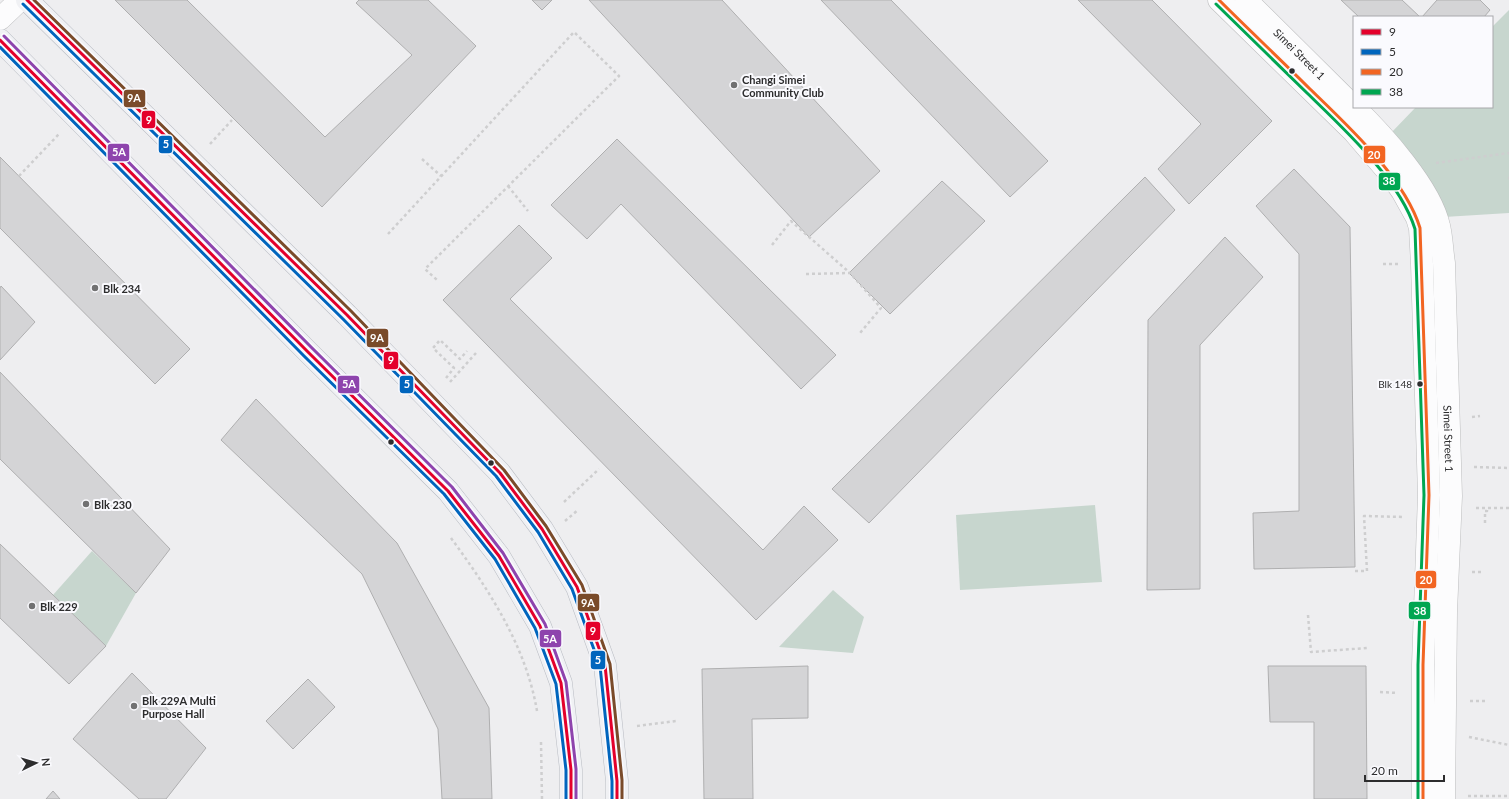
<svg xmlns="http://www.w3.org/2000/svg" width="1509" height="799" viewBox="0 0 1509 799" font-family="Lato,sans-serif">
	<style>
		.green { fill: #c7d6ce }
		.building { fill: #d4d4d6; stroke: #afafb0 }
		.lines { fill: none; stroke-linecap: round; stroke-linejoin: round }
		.minor-casing { stroke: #bcbdbe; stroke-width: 23 }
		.major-casing { stroke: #b8bbc2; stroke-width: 23 }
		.path { stroke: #cececf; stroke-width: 2.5; stroke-dasharray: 3 3; stroke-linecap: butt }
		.minor { stroke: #fcfcfd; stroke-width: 22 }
		.major { stroke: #f0f1f4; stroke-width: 22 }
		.bus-1-casing { stroke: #fafafe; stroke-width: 6 }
		.bus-2-casing { stroke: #fafafe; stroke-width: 6 }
		.bus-3-casing { stroke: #fafafe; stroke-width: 6 }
		.bus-4-casing { stroke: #fafafe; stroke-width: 6 }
		.bus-5-casing { stroke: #fafafe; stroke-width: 6 }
		.bus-6-casing { stroke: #fafafe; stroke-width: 6 }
		.bus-1 { stroke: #e4002b; stroke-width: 3 }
		.bus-2 { stroke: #0065bd; stroke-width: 3 }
		.bus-3 { stroke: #f26522; stroke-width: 3 }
		.bus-4 { stroke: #00a651; stroke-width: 3 }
		.bus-5 { stroke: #7a4b2a; stroke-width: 3 }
		.bus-6 { stroke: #8e44ad; stroke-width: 3 }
		.bus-dot { fill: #2d2d2e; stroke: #fafafe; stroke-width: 1.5 }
		.poi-dot { fill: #717172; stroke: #fafafe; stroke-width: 1.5 }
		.labels { text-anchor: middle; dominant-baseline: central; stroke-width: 4; stroke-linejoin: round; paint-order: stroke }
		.bus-label { font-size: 10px; fill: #2d2d2e; stroke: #fafafe; text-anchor: end }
		.street-label { font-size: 11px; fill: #2d2d2e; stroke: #fafafe }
		.poi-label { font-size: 11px; font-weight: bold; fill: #2d2d2e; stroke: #fafafe; text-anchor: start }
		.line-badge { stroke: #fafafe; stroke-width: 1.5 }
		.badge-label { font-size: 11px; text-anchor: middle; font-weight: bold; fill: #fff }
	</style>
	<rect width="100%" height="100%" fill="#eeeef0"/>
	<!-- green -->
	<g class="green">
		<polygon points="1509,10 1509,213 1444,217 1391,133 1416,107 1492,107 1492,27"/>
		<polygon points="1095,505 1102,582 960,590 956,515"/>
		<polygon points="92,551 136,593 106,646 53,595"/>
		<polygon points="833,590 864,617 853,653 779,647"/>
	</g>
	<!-- building -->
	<g class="building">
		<polygon points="115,0 187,0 325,137 412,55 356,3 359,0 428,0 476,46 322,207"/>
		<polygon points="532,0 552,0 542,10"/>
		<polygon points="589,0 722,0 880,171 809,237"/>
		<polygon points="821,0 891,0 1048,161 1010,197"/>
		<polygon points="1078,0 1152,0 1272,121 1189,204 1158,169 1201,124"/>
		<polygon points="1341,0 1402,0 1420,17 1359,17"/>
		<polygon points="1437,0 1480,0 1490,10 1484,17 1422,17"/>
		<polygon points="617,139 836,355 801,389 621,204 587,239 551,205"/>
		<polygon points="0,157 190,349 155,384 0,228"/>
		<polygon points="1294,169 1350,227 1355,567 1254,569 1253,513 1299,511 1299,254 1256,206"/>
		<polygon points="1145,177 1175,210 869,523 832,489"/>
		<polygon points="942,181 985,221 890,314 849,273"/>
		<polygon points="519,225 552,258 510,299 763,550 804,506 838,540 756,620 443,300"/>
		<polygon points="1225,237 1263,277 1200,345 1200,589 1147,590 1148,320"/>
		<polygon points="1,286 35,322 0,360 0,288"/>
		<polygon points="0,372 170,549 136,593 0,459"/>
		<polygon points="256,399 397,543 489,708 492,799 442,799 438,729 362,574 221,440"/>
		<polygon points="0,544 106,646 69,684 0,618"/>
		<polygon points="808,666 808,718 752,719 753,799 704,799 702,669"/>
		<polygon points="1268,666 1366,666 1367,799 1314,799 1314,722 1270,722"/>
		<polygon points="132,673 206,748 166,799 139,799 73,739"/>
		<polygon points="308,679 335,707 293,749 266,721"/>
		<polygon points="53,791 60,799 46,799"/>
	</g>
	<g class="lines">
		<!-- minor casing -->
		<g class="minor-casing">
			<g id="minor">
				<polyline points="1219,0 1354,132 1390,174 1402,191 1417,218 1420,228 1422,264 1429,495 1423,665 1423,799"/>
				<path id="s1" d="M 1246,0 L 1354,107"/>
				<polyline points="0,19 20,0"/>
				<path id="s2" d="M 1354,107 C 1382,134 1431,188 1439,226 C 1442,238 1442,251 1444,263 L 1451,496 L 1446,612 L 1444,799"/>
			</g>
		</g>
		<!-- major casing -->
		<g class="major-casing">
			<g id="major">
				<polyline points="27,0 347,315 500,473 542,529 577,587 605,665 617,781 617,799"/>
				<polyline points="0,40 308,352 448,491 499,556 540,626 561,683 571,770 571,799"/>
			</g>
		</g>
		<!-- path -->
		<g class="path">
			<polyline points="210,144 232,120"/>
			<polyline points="422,159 441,176"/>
			<polyline points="1436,163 1509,153"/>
			<polyline points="19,176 59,134"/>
			<polyline points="1508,178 1509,178"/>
			<polyline points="508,186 528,211"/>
			<polyline points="388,234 574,32 619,76 425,269 437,280"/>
			<polyline points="772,245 791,221 850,273"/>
			<polyline points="1383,264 1398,264"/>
			<polyline points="806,274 850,273 881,308 860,333"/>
			<polyline points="446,378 454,368 433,348 440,340 460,359 467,351"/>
			<polyline points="450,382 476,353"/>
			<polyline points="1472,417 1480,416"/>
			<polyline points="1474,467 1509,468"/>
			<polyline points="564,502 599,469"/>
			<polyline points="1476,508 1509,508"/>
			<polyline points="565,521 578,510"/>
			<polyline points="1485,523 1485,511 1487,511 1487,508"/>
			<path d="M 451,538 C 489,590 526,646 537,711"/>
			<polyline points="1355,571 1367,571 1364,516 1404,517"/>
			<polyline points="1472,572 1482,572"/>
			<polyline points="1308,615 1311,652 1367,648"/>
			<polyline points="1380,692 1398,693"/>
			<polyline points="1470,701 1486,701"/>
			<polyline points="637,726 676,721"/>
			<polyline points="1469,737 1509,745"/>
			<polyline points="541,742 542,799"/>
			<polyline points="1468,796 1509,796"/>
		</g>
		<!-- minor -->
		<use href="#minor" class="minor"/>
		<!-- major -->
		<use href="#major" class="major"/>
		<!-- bus-1 casing -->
		<g class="bus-1-casing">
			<g id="bus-1">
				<polyline points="27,0 347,315 500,473 542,529 577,587 605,665 617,781 617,799"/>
				<polyline points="0,40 308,352 448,491 499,556 540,626 561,683 571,770 571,799"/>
			</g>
		</g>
		<!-- bus-2 casing -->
		<g class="bus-2-casing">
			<g id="bus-2">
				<polyline points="23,4 343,319 496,476 538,532 572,589 600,666 612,781 612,799"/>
				<polyline points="0,47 304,356 444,494 495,559 535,628 556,684 566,770 566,799"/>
			</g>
		</g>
		<!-- bus-3 casing -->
		<g class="bus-3-casing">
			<path id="bus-3" d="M 1219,0 C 1249,30 1280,59 1310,89 C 1347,125 1405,178 1420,228 L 1429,495 L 1423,665 L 1423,799"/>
		</g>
		<!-- bus-4 casing -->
		<g class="bus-4-casing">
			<path id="bus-4" d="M 1216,4 C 1246,33 1276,63 1307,93 C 1343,128 1400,180 1415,229 L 1424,495 L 1418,665 L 1418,799"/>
		</g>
		<!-- bus-5 casing -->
		<g class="bus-5-casing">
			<polyline id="bus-5" points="34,0 351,311 504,470 546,526 582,585 610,664 622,780 622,799"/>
		</g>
		<!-- bus-6 casing -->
		<g class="bus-6-casing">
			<polyline id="bus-6" points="4,36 312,348 452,487 503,553 545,624 566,682 576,769 576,799"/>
		</g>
		<!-- bus-1 -->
		<use href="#bus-1" class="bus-1"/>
		<!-- bus-2 -->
		<use href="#bus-2" class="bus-2"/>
		<!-- bus-3 -->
		<use href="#bus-3" class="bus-3"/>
		<!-- bus-4 -->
		<use href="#bus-4" class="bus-4"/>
		<!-- bus-5 -->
		<use href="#bus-5" class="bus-5"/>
		<!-- bus-6 -->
		<use href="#bus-6" class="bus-6"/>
	</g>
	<!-- markers -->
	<g class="bus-dot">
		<circle cx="1292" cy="71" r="3.5"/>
		<circle cx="1420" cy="384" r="3.5"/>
		<circle cx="391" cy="442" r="3.5"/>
		<circle cx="491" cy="463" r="3.5"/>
	</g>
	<g class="poi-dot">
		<circle cx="734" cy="85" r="4"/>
		<circle cx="95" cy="288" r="4"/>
		<circle cx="86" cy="504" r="4"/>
		<circle cx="32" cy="606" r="4"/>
		<circle cx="134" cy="706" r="4"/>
	</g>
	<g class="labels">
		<!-- bus labels -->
		<g class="bus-label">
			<text x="1412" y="384">Blk 148</text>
		</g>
		<!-- street labels -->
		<g class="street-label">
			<text stroke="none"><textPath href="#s1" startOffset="76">Simei Street 1</textPath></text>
			<text stroke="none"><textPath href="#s2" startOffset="361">Simei Street 1</textPath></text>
		</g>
		<!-- poi labels -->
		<g class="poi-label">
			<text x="742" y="79">Changi Simei<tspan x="742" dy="13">Community Club</tspan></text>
			<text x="103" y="288">Blk 234</text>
			<text x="94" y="504">Blk 230</text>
			<text x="40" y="606">Blk 229</text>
			<text x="142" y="700">Blk 229A Multi<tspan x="142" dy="13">Purpose Hall</tspan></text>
		</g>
	</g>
	<g class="line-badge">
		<rect x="123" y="89" width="23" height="19" rx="4" fill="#7a4b2a"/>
		<rect x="141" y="110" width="15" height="19" rx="4" fill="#e4002b"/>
		<rect x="158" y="135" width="15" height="19" rx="4" fill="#0065bd"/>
		<rect x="107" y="143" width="23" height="19" rx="4" fill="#8e44ad"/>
		<rect x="1363" y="145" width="23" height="19" rx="4" fill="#f26522"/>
		<rect x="1378" y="172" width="23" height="19" rx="4" fill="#00a651"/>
		<rect x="366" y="328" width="23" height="20" rx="4" fill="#7a4b2a"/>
		<rect x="383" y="351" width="16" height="19" rx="4" fill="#e4002b"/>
		<rect x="399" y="375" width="15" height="19" rx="4" fill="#0065bd"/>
		<rect x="337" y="375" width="23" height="19" rx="4" fill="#8e44ad"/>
		<rect x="1415" y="570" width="22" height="19" rx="4" fill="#f26522"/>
		<rect x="577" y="593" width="23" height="19" rx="4" fill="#7a4b2a"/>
		<rect x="1408" y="601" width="23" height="19" rx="4" fill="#00a651"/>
		<rect x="585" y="621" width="16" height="20" rx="4" fill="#e4002b"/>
		<rect x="539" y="629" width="23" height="19" rx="4" fill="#8e44ad"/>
		<rect x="590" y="650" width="16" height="20" rx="4" fill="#0065bd"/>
	</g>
	<g class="badge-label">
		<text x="134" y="102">9A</text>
		<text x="149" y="124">9</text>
		<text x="166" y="148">5</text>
		<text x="119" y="156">5A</text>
		<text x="1374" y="159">20</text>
		<text x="1389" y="185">38</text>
		<text x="377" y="342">9A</text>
		<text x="391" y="364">9</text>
		<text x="407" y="388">5</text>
		<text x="349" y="388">5A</text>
		<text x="1426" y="584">20</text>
		<text x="588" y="607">9A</text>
		<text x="1420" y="615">38</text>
		<text x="593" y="635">9</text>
		<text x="550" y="643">5A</text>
		<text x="598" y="664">5</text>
	</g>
	<!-- legend -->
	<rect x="1353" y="16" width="140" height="92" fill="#fafafe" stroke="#a8a8ab"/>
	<rect x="1361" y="29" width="20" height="6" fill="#e4002b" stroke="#a8a8ab"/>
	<text x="1389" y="36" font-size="12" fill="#2d2d2e">9</text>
	<rect x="1361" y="49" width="20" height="6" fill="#0065bd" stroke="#a8a8ab"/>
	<text x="1389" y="56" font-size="12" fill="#2d2d2e">5</text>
	<rect x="1361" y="69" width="20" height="6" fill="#f26522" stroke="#a8a8ab"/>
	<text x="1389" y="76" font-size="12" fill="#2d2d2e">20</text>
	<rect x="1361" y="89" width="20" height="6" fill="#00a651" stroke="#a8a8ab"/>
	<text x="1389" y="96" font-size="12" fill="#2d2d2e">38</text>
	<!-- north arrow -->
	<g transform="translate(36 763) rotate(85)" stroke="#fafafe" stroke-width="3" paint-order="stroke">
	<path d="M0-3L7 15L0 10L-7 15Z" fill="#2d2d2e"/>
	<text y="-6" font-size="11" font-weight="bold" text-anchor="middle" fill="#2d2d2e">N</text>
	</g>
	<!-- scale -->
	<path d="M1365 775v6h79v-6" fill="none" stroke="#2d2d2e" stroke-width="2"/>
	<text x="1371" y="775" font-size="12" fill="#2d2d2e" stroke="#fafafe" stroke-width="3" paint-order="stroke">20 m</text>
</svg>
